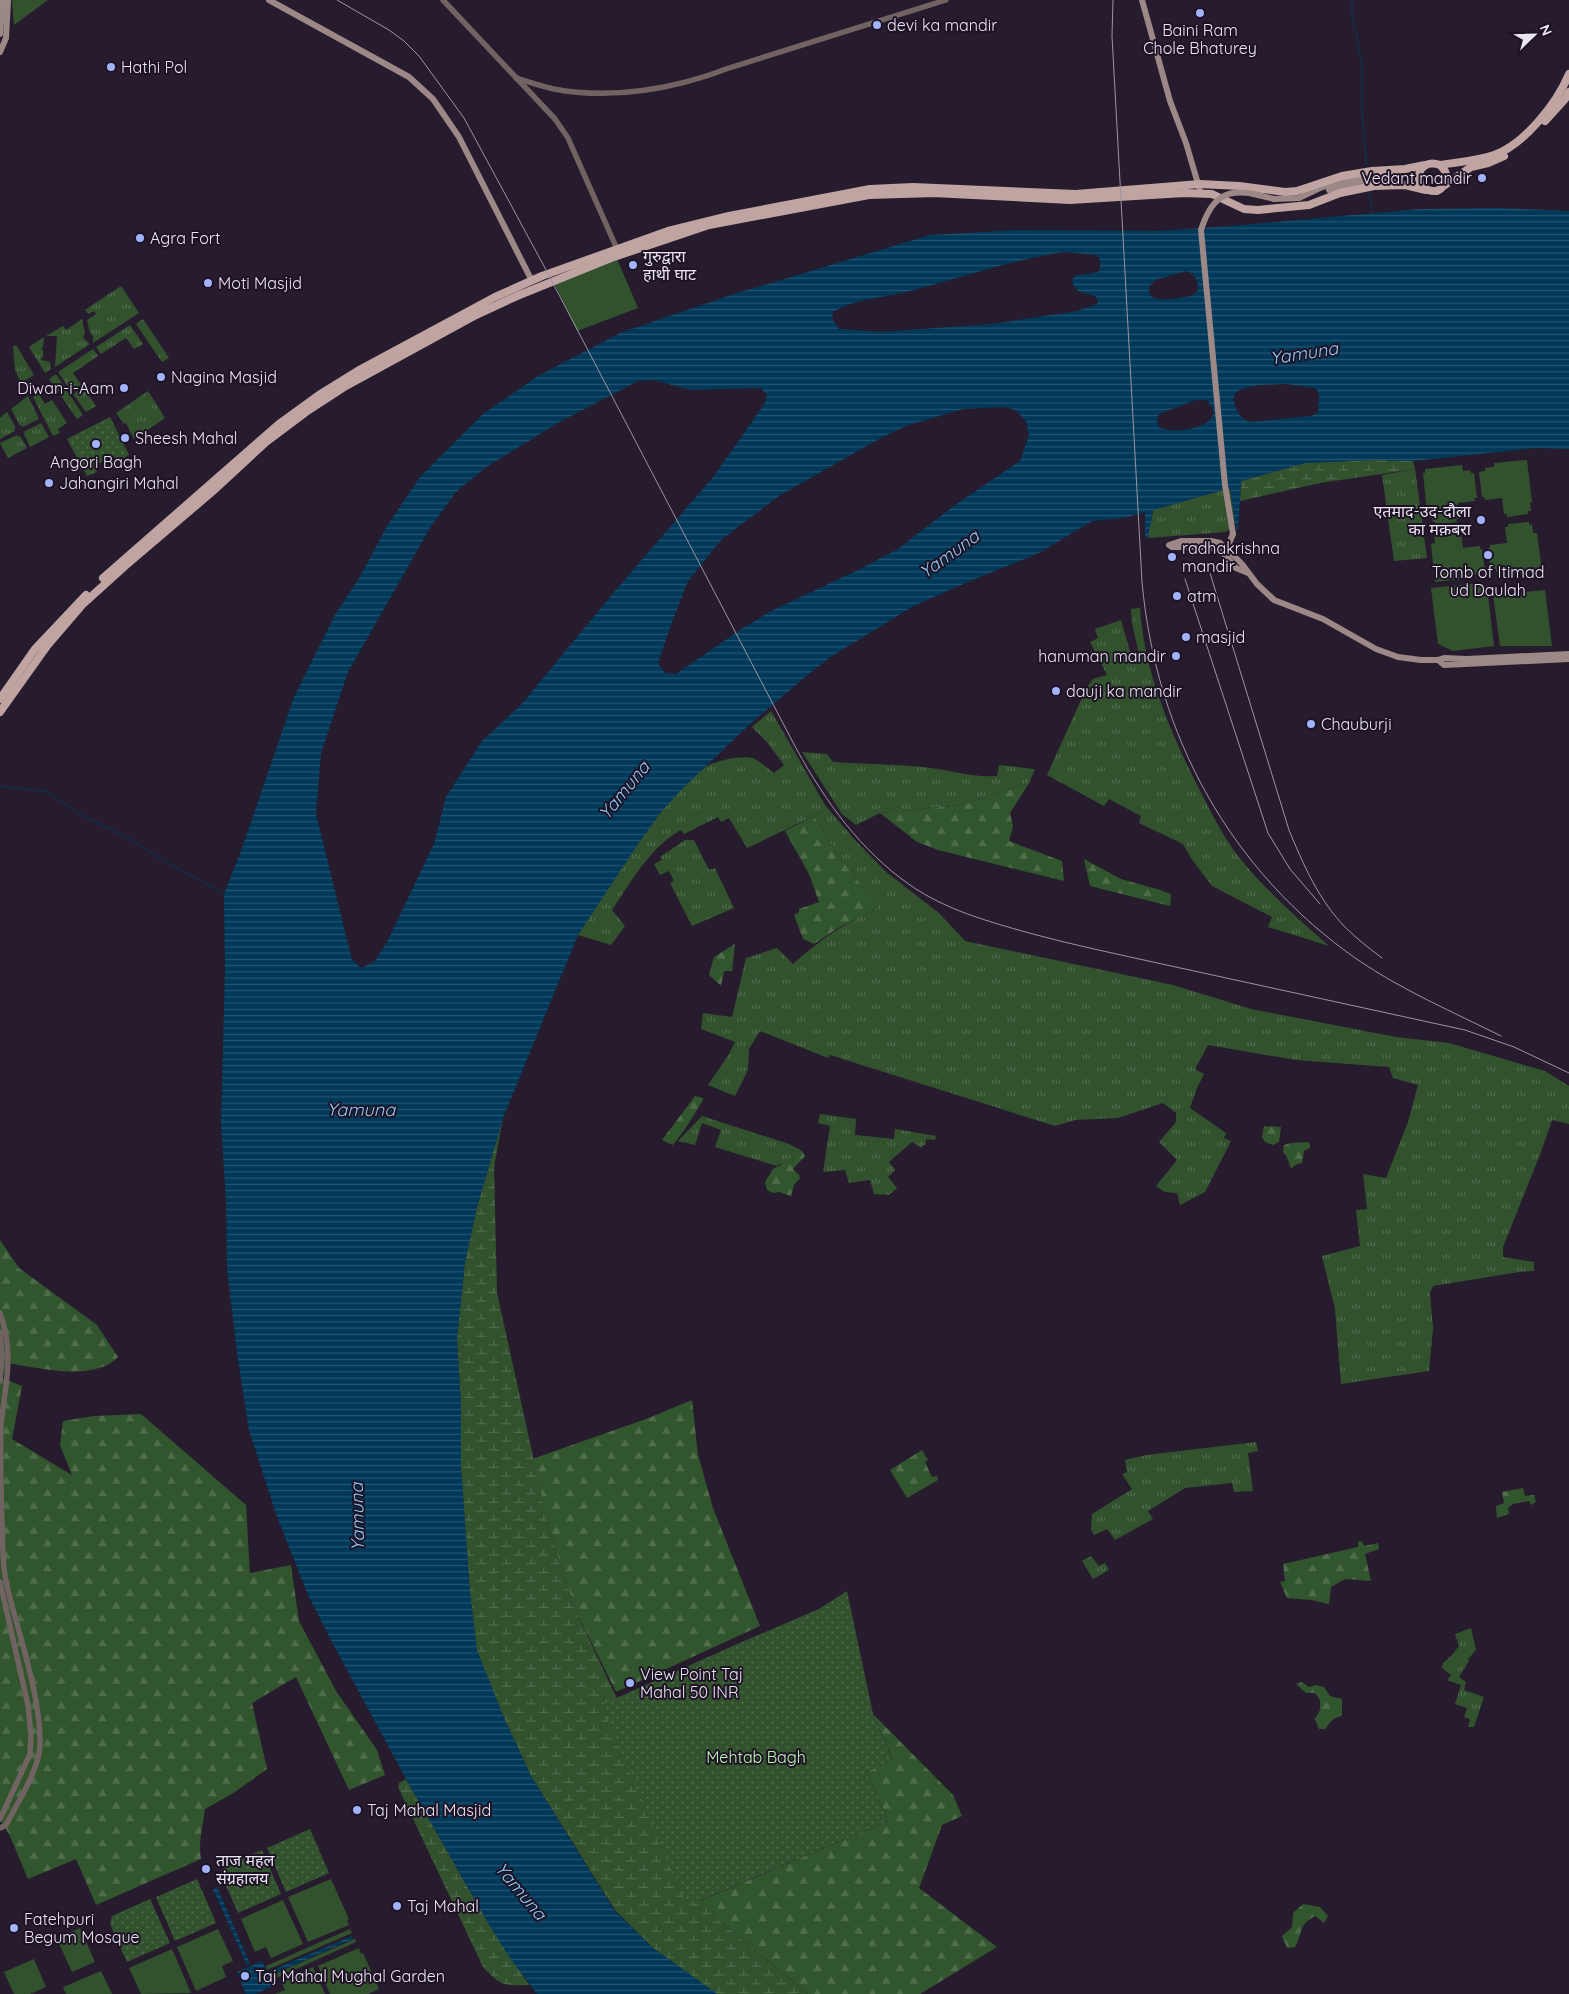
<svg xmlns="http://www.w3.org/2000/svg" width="1569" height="1994" viewBox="0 0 1569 1994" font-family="Quicksand,'Noto Sans Devanagari',sans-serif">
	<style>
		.grass { fill: url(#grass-tufts) }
		.forest { fill: url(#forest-firs) }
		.wetland { fill: url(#wetland-marsh) }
		.park { fill: #32522e }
		.garden { fill: url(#garden-dots) }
		.water { fill: url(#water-rules); fill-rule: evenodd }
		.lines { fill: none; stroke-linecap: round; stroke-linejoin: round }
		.stream { stroke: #003859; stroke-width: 1 }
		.tertiary { stroke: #706361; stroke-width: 5.5 }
		.secondary { stroke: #9c8886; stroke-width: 6 }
		.primary { stroke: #bfa4a2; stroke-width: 8 }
		.rail { stroke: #9c94a3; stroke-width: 1 }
		.secondary-bridge { stroke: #9c8886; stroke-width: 6 }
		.poi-dot { fill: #a1b3fd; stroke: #1d1324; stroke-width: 2 }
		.labels { text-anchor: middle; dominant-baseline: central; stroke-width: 4; stroke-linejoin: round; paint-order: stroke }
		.poi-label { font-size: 16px; fill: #ebe4f1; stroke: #1d1324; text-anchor: start }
		.park-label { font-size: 16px; fill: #bbf7b4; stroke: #1d1324 }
		.water-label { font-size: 18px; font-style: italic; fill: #91caf7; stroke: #1d1324 }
	</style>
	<defs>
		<pattern id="grass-tufts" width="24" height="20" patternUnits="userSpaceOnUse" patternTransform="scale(1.25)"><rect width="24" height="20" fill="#32522e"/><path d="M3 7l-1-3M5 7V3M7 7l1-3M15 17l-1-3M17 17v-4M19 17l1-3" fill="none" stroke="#506b4d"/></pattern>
		<pattern id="forest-firs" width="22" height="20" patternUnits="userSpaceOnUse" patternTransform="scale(1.25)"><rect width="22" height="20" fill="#31552c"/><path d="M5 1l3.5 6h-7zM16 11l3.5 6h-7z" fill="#4f6d4b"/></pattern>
		<pattern id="wetland-marsh" width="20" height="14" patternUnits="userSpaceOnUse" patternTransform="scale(1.25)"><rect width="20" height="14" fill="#32522e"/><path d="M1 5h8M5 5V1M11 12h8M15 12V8" fill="none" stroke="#506b4d"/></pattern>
		<pattern id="garden-dots" width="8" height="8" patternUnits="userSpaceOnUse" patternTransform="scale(1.25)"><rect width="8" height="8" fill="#32522e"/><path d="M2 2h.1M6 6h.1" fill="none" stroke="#506b4d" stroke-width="1.8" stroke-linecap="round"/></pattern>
		<pattern id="water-rules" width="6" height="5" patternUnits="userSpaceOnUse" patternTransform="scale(1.25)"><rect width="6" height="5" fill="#003859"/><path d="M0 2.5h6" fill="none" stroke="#255571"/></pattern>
	</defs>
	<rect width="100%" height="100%" fill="#271c2e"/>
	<!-- grass -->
	<g class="grass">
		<polygon points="121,286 139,313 93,343 93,336 90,333 87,320 96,314 94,311 88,314 85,310"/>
		<polygon points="82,319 85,333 83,338 90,344 55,367 57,336 46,336 63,326 66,330"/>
		<polygon points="143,319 169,358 162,362 136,324"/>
		<polygon points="130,325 143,344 134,349 126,338 101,354 96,347"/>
		<polygon points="44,337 43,347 41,349 43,350 43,358 41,358 41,360 50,362 51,369 45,373 29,347"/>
		<polygon points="16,345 34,375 21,383 15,370 13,347"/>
		<polygon points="93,349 98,356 73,373 81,385 71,391 58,372"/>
		<polygon points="56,374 83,415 77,419 49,379"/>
		<polygon points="83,387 96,406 86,412 73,394"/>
		<polygon points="148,391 165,418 134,439 126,423 124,424 116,413"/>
		<polygon points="38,393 45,404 52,400 67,423 58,429 60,433 53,436 33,397"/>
		<polygon points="28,396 39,419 23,427 22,425 20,426 11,409"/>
		<polygon points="7,412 16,428 14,429 15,431 0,439 0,418"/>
		<polygon points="41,423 49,437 30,447 24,434 25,431"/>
		<polygon points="17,435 18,437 20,436 27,448 8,458 0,443"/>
		<polygon points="1415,469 1427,558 1394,561 1382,475"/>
		<polygon points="1230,488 1235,523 1226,532 1148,538 1153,510"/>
		<path d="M 1140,608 C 1144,671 1170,731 1198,787 C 1210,810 1222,835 1238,856 C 1265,890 1297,918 1329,946 L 1268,927 L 1272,917 L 1212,886 L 1191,858 L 1183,844 L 1139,823 L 1141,816 L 1109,799 L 1104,806 L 1047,775 L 1087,687 L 1093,679 L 1107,675 L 1090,642 L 1098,638 L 1095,629 L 1121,620 L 1133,662 L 1140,659 L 1132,623 L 1131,609 Z"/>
		<path d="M 771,711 L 825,805 L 854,839 L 886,872 L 939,913 L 965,941 L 1173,985 L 1251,1009 L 1396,1037 L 1449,1043 L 1545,1071 L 1569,1086 L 1569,1124 L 1552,1120 L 1541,1152 L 1503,1247 L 1503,1257 L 1534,1262 L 1534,1271 L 1519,1272 L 1433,1286 L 1430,1293 L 1433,1328 L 1429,1371 L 1341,1384 L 1335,1309 L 1322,1256 L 1360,1246 L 1356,1210 L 1367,1209 L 1363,1174 L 1386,1178 L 1408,1122 L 1418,1085 L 1393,1078 L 1389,1067 L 1296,1060 L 1208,1045 L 1195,1069 L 1204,1074 L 1197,1088 L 1190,1108 L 1226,1133 L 1224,1138 L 1231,1141 L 1205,1192 L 1180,1205 L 1177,1193 L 1165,1192 L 1156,1186 L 1177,1160 L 1159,1142 L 1176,1122 L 1176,1113 L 1163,1103 L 1118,1118 L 1075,1120 L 1055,1126 L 830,1055 L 828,1058 L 760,1031 L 749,1049 L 748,1070 L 735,1096 L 708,1085 L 729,1054 L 735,1042 L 701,1029 L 703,1013 L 732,1017 L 746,958 L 777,948 L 793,964 C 822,938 844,924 878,907 L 836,852 L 814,816 L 747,848 L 729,818 L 721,822 L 718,817 L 684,834 L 681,830 C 651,846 631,882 612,910 L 625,926 L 611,945 L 578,935 C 613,880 654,808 704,768 C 713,761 741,755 752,758 C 759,760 768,769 774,773 L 784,765 L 767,742 L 752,727 Z"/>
		<path d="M 802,752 L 827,754 L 833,762 C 863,764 893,764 923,767 C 947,769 971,778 997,776 L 999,765 L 1035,769 L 1029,783 L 962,805 L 880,813 L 856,825 L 842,814 Z"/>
		<polygon points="685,840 694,840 709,870 715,868 734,908 692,926 670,883 674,881 669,871 660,875 654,864 662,860 660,857"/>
		<polygon points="820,1114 856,1119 855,1135 894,1139 895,1129 936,1136 935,1140 926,1139 925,1145 923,1145 922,1148 912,1142 889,1162 895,1170 888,1177 897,1188 889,1195 874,1194 870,1180 849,1183 845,1170 823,1172 830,1126 818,1123"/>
		<polygon points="702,1116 789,1144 801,1150 790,1165 779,1164 777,1166 715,1147 721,1130 702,1123 695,1145 678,1141"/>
		<polygon points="1256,1442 1258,1451 1248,1453 1253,1491 1234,1492 1232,1483 1185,1488 1148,1511 1153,1519 1115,1540 1107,1529 1094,1535 1091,1529 1092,1514 1132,1489 1122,1474 1127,1472 1125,1460 1146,1455"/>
		<polygon points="1091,1556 1099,1566 1105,1563 1109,1570 1093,1579 1082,1561"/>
		<polygon points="1471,1628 1476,1650 1468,1659 1469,1661 1459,1677 1466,1682 1464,1690 1484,1697 1474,1727 1468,1727 1470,1719 1464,1717 1467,1708 1455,1704 1461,1685 1447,1680 1451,1675 1442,1668 1443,1663 1452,1655 1459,1646 1455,1634"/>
	</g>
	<!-- forest -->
	<g class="forest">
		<polygon points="1029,783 1010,813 1013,826 1009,841 1062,861 1064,881 938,850 917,842 880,813 962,805"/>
		<polygon points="814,816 836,852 878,907 838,928 814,944 803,939 794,915 799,912 799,909 819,902 809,874 785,831"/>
		<polygon points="1084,859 1121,879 1160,890 1171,894 1170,906 1090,886"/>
		<polygon points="735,944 732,971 724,971 721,986 709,975 714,957"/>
		<polygon points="695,1096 703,1098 703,1100 687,1126 673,1145 662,1140"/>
		<polygon points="1264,1126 1281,1127 1279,1142 1273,1145 1265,1142 1262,1137"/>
		<polygon points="1309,1142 1310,1148 1304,1151 1302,1163 1295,1165 1291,1169 1287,1157 1283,1152 1284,1145 1291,1143"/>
		<polygon points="801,1150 805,1156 793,1169 799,1175 800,1178 794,1185 791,1196 779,1192 773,1193 767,1190 765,1182 773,1169 784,1163 790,1165"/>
		<path d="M 0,1240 L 19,1268 L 97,1325 L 118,1357 C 94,1382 39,1368 8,1363 L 2,1378 L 22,1386 L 12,1439 L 72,1475 L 60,1445 L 63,1421 L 94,1416 L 141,1414 L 246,1505 L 250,1573 L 291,1565 L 299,1621 L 336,1691 L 377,1750 L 385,1775 L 349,1790 L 296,1677 L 252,1703 L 267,1769 L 232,1794 L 205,1809 C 203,1826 198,1842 201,1859 L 96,1905 L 76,1859 L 28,1879 L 9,1834 L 0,1820 Z"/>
		<polygon points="692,1400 698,1455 713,1508 760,1626 616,1692 576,1611 550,1533 532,1459 646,1419"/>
		<polygon points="922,1450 928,1460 925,1462 932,1477 937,1476 938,1480 907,1498 890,1470"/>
		<polygon points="1523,1488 1525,1496 1534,1495 1536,1502 1531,1505 1529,1501 1513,1504 1508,1508 1509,1514 1497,1518 1496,1506 1504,1503 1502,1492"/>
		<polygon points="1362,1541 1364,1546 1378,1543 1379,1549 1365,1554 1371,1581 1345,1579 1331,1587 1329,1604 1311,1600 1287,1598 1280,1582 1285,1581 1283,1564 1358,1547 1358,1542"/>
		<polygon points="1302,1682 1309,1687 1315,1685 1324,1687 1330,1696 1342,1699 1342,1715 1332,1720 1325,1729 1319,1729 1315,1719 1320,1710 1320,1700 1315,1693 1306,1693 1296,1684"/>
		<polygon points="873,1714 953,1795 962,1816 942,1825 919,1888 997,1947 920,1994 808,1994 713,1915 702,1900 888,1821 867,1772 893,1759"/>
		<path d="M 1303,1904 L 1320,1907 L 1328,1916 L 1324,1923 L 1315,1916 C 1298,1925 1303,1933 1295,1947 L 1287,1948 L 1282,1936 L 1292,1927 L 1293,1913 Z"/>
	</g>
	<!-- wetland -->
	<g class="wetland">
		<polygon points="1372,460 1413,461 1415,469 1320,483 1240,501 1241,481 1305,463"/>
		<polygon points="503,1118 494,1167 497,1293 550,1533 576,1611 618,1701 689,1878 707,1907 721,1922 808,1994 717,1994 653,1948 615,1910 531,1776 504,1718 477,1651 470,1593 461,1468 461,1407 457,1338 465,1262 477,1207"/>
		<path d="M 406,1779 L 488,1923 L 529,1985 C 503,1986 501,1986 483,1967 L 398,1787 L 399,1783 Z"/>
	</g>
	<!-- park -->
	<g class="park">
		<polygon points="12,0 48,0 14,25"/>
		<polygon points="617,259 638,308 577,331 555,284"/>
		<polygon points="1527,460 1532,502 1530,503 1531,511 1528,511 1528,514 1507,517 1507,514 1504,514 1502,498 1485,500 1484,497 1482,497 1479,472 1485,471 1485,468 1494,467 1494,463"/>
		<polygon points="1462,465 1463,471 1470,470 1471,473 1474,473 1477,498 1474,498 1475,501 1458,503 1459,519 1456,519 1457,522 1436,525 1435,522 1433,522 1432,513 1427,513 1423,473 1425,473 1425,469"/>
		<polygon points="1529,522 1529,525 1532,524 1533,533 1537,533 1542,571 1506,575 1506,571 1496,572 1496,569 1490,569 1488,548 1490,548 1490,545 1507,543 1505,527 1508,527 1508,524"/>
		<polygon points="1457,529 1458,532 1461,532 1463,548 1480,546 1480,549 1482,549 1485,570 1479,570 1479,574 1470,575 1470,578 1435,582 1431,544 1435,543 1434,535 1437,534 1436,531"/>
		<polygon points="1481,583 1482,596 1488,595 1494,646 1453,651 1438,644 1431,588"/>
		<polygon points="1545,590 1552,646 1500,646 1493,595"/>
		<polygon points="331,1879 349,1919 347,1920 349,1925 308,1942 288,1897"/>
		<polygon points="283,1900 303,1944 271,1958 266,1947 255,1952 241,1919"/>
		<polygon points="80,1928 95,1962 72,1972 57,1939"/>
		<polygon points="218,1929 233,1961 222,1966 226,1977 196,1991 177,1947"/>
		<polygon points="350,1929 352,1933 267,1970 266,1966"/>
		<polygon points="355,1939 356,1942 272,1980 270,1976"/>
		<polygon points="359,1948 361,1954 363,1953 379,1989 368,1994 330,1994 318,1966"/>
		<polygon points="172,1949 191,1993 141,1994 129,1968"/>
		<polygon points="34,1959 46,1987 30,1994 14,1994 4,1972"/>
		<polygon points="313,1967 325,1994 275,1994 285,1990 281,1981"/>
		<polygon points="101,1971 112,1994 66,1994 63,1987"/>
	</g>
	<!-- garden -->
	<g class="garden">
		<polygon points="110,417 129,455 117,462 114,456 94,466 97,472 87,476 67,439"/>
		<polygon points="847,1591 873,1714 893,1760 867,1772 888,1821 687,1906 601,1705 735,1645 819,1609"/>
		<polygon points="310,1829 329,1873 286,1892 267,1848"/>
		<polygon points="262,1850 281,1894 238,1913 223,1879 227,1877 223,1867"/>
		<polygon points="197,1879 216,1923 175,1941 156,1897"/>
		<polygon points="150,1899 170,1943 127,1962 110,1924 112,1916"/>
	</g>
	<!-- water -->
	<g class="water">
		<path d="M 1500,208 L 1569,211 L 1569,449 L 1535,448 L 1413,461 L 1372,460 L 1305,463 L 1241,481 L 1238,532 L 1235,523 L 1230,488 L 1153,510 L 1148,538 L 1145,537 L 1145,512 L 1124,518 L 1092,521 L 1039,553 L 956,587 L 912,607 L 832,656 L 810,673 L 750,724 L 683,788 L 661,812 L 636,847 L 578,935 L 503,1118 L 477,1207 L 465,1262 L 457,1338 L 461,1407 L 461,1468 L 470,1593 L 477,1650 L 504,1718 L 531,1776 L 614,1910 L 653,1948 L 717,1994 L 537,1994 L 508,1955 L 488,1923 L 406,1779 L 333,1644 L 308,1595 L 276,1514 L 249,1430 L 238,1360 L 227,1269 L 226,1198 L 221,1124 L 225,972 L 224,894 L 241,851 L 294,697 L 335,615 L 361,575 L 387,526 L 420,477 L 483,414 L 538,376 L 620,333 L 731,295 L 930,235 L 1017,230 L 1159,231 L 1242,225 L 1420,209 ZM 1065,252 L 1097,255 L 1100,260 L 1100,270 L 1098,272 L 1075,276 L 1072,280 C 1074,293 1084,293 1095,296 L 1098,301 L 1097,304 L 1077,311 L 992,324 L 881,332 L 839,329 L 832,319 L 833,312 C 855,299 881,298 906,292 C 959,279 1010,260 1065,252 ZM 1187,271 C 1196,275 1198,280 1198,290 L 1192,296 C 1184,297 1160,302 1154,298 C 1149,296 1149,291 1149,287 L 1155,280 ZM 653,380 L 691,390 L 761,388 L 767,395 L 765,403 L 714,476 L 615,591 L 520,706 L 482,741 L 446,797 L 434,844 L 387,942 L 374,962 L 361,968 L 352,960 L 316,814 L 321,753 L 348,672 L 430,528 L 456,492 L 485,468 L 556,424 L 638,381 ZM 1286,384 L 1315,388 L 1319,393 L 1318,413 L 1311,416 L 1250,422 C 1239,419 1236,409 1233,399 L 1236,392 C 1251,384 1270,385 1286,384 ZM 1196,400 L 1206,400 C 1234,424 1175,437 1159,427 L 1157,420 L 1159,414 ZM 1004,407 L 1015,410 L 1026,421 L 1029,435 L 1020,461 L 955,505 L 898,549 L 858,570 L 771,611 L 740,630 L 676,674 L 665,673 L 658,663 L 672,622 L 688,581 L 722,539 L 779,496 L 877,440 L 906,426 L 963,409 Z"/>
		<polygon points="217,1887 250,1964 247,1965 213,1889"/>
		<polygon points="352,1936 353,1939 271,1975 270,1971"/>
		<polygon points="262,1961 273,1986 255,1994 246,1994 237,1972"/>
	</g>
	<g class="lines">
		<!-- stream -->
		<g class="stream">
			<polyline points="1352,0 1352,20 1357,35 1362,67 1362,114 1367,168"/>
			<polyline points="1369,189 1372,213"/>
			<polyline points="0,786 47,792 78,813 135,842 158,857 224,894"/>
		</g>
		<!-- tertiary -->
		<g class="tertiary">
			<polyline points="443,0 555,119 568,138 617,249"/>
			<path d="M 516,78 C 529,82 541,86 554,89 C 611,100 675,89 729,68 L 946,0"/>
			<path d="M 0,1313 C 15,1356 5,1383 1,1426 C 0,1458 1,1492 2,1524 C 3,1543 2,1563 6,1581 C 17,1631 41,1694 40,1745 C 39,1770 18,1802 6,1825 L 0,1828"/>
			<polyline points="0,1332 2,1358 0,1381"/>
			<polyline points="0,1582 28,1705 31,1735 30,1754 0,1819"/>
		</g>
		<!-- secondary -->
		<g class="secondary">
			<polyline points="269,0 409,77 433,99 459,137 532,281"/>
			<polyline points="1142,0 1170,101 1186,143 1201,194"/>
			<polyline points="0,34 3,0"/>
			<polyline points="0,52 6,38 8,0"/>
			<path d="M 1329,190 C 1354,184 1377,177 1402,184"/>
			<polyline points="1258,195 1274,199 1299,198 1322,187 1361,177 1392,174 1400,171"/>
			<polyline points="1226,551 1233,534"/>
			<polyline points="1248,573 1236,568 1224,554 1210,547 1172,547 1169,545 1181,541 1211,541 1220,543 1227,549 1242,564 1257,584 1274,600 1323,619 1376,649 1398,657 1421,660 1438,660 1444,658 1467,659 1569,654"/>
			<polyline points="1438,660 1444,665 1568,659"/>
		</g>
		<!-- primary -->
		<g class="primary">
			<polyline points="1545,121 1565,99 1569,92"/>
			<path d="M 1440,165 C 1450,174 1448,185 1437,191 C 1411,193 1414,156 1440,165 C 1457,162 1477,161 1494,155 C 1524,145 1557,103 1569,74"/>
			<polyline points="1445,185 1471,167 1488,163 1504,156"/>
			<polyline points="103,578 279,424 319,395 361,369 495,297 542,276 668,231 729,216 870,189 913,187 1076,194 1200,184 1239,186 1285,192 1297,191 1342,176 1372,171 1405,169 1425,165"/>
			<polyline points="0,699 35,649 86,595"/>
			<polyline points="0,712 47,646 83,604 125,566 213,491 266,442 306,412 346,386 476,315 517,296 611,258 709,225 869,195 934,193 1070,200 1184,193 1212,194 1244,209 1258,210 1309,205 1340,193 1374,186 1405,185 1426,190"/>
		</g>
		<!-- rail -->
		<g class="rail">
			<path d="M 337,0 L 389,30 L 404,41 L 419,56 L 464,118 L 545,268 L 797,750 C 826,802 860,850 910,885 C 946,910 987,921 1029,933 C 1073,945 1117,954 1162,964 C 1263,986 1364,1008 1465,1030 L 1514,1047 L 1569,1073"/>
			<path d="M 1113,0 L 1112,36 L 1142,582 C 1156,735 1230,871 1358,960 C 1402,990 1453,1012 1501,1036"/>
			<path d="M 1210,573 L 1289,830 C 1303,864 1319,901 1346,928 C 1357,939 1369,948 1382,958"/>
			<polyline points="1185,579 1268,833 1290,869 1320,904"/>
		</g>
		<!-- secondary-bridge -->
		<path class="secondary-bridge" d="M 1233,534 L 1225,485 L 1201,230 C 1211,198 1226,187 1258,195"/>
	</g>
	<!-- markers -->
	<g class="poi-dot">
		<circle cx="1200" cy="13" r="5"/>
		<circle cx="877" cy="25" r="5"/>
		<circle cx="111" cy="67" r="5"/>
		<circle cx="1482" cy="178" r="5"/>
		<circle cx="140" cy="238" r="5"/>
		<circle cx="633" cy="265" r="5"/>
		<circle cx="208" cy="283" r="5"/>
		<circle cx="161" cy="377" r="5"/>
		<circle cx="124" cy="388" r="5"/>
		<circle cx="125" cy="438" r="5"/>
		<circle cx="96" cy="444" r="5"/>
		<circle cx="49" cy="483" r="5"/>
		<circle cx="1481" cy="520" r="5"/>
		<circle cx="1488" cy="555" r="5"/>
		<circle cx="1172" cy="557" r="5"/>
		<circle cx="1177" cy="596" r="5"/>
		<circle cx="1186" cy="637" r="5"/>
		<circle cx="1176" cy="656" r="5"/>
		<circle cx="1056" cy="691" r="5"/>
		<circle cx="1311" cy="724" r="5"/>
		<circle cx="630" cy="1683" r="5"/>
		<circle cx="357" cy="1810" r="5"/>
		<circle cx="206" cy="1869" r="5"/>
		<circle cx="397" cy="1906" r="5"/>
		<circle cx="14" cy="1928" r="5"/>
		<circle cx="245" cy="1976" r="5"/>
	</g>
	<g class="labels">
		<!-- poi labels -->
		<g class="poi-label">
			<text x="887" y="25">devi ka mandir</text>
			<text x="1200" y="30" text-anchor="middle">Baini Ram<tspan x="1200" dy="18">Chole Bhaturey</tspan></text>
			<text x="121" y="67">Hathi Pol</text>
			<text x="1472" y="178" text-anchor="end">Vedant mandir</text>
			<text x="150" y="238">Agra Fort</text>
			<text x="643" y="256">गुरुद्वारा<tspan x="643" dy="18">हाथी घाट</tspan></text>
			<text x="218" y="283">Moti Masjid</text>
			<text x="171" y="377">Nagina Masjid</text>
			<text x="114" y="388" text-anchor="end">Diwan-i-Aam</text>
			<text x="135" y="438">Sheesh Mahal</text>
			<text x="96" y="462" text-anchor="middle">Angori Bagh</text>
			<text x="59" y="483">Jahangiri Mahal</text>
			<text x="1471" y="511" text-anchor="end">एतमाद-उद-दौला<tspan x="1471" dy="18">का मक़बरा</tspan></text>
			<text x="1182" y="548">radhakrishna<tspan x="1182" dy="18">mandir</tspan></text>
			<text x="1488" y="572" text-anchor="middle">Tomb of Itimad<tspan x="1488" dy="18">ud Daulah</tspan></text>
			<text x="1187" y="596">atm</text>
			<text x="1196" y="637">masjid</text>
			<text x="1166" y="656" text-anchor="end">hanuman mandir</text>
			<text x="1066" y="691">dauji ka mandir</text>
			<text x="1321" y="724">Chauburji</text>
			<text x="640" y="1674">View Point Taj<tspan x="640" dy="18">Mahal 50 INR</tspan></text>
			<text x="367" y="1810">Taj Mahal Masjid</text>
			<text x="216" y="1860">ताज महल<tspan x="216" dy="18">संग्रहालय</tspan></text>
			<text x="407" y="1906">Taj Mahal</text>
			<text x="24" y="1919">Fatehpuri<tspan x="24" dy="18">Begum Mosque</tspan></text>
			<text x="255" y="1976">Taj Mahal Mughal Garden</text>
		</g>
		<!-- park labels -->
		<g class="park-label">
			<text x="756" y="1757">Mehtab Bagh</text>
		</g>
		<!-- water labels -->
		<g class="water-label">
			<text transform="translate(1304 353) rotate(-9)">Yamuna</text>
			<text transform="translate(949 554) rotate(-36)">Yamuna</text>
			<text transform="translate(624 790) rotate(-51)">Yamuna</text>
			<text x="361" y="1109">Yamuna</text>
			<text transform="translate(357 1517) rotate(-91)">Yamuna</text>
			<text transform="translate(521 1891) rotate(50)">Yamuna</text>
		</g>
	</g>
	<!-- north arrow -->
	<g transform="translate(1534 35) rotate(67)" stroke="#1d1324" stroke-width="4" paint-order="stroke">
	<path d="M0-4L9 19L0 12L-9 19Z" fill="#ebe4f1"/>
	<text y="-8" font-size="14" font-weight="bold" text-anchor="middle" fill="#ebe4f1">N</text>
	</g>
</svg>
